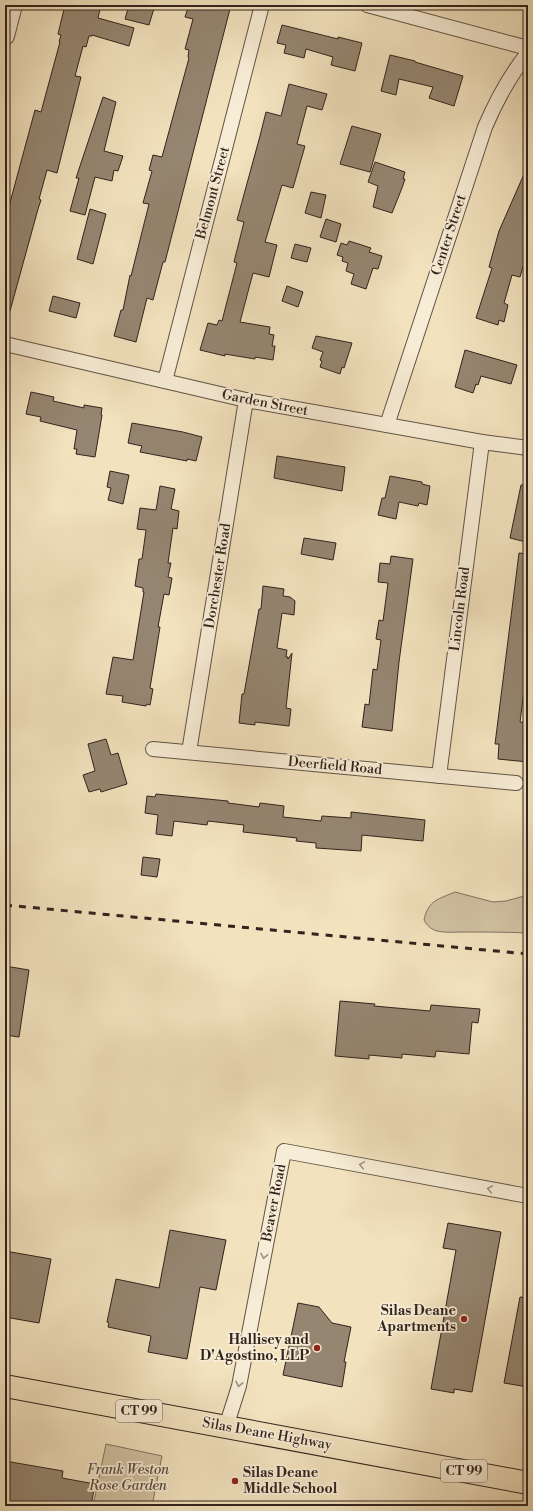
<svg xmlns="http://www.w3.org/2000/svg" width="533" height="1511" viewBox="0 0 533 1511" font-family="'Libre Bodoni',serif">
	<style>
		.green { fill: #d1c2a3; stroke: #817260 }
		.building { fill: #958671; stroke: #31231d }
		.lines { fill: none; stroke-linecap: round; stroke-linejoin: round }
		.minor-casing { stroke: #615345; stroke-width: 16 }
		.tertiary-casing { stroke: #615345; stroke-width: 20 }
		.primary-casing { stroke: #31231d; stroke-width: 24 }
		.minor { stroke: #f7ecd5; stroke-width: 14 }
		.tertiary { stroke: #f7ecd5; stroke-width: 18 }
		.primary { stroke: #f2e2be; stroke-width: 22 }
		.rail { stroke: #31231d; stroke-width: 3; stroke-dasharray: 7 7; stroke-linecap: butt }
		.oneway { stroke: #9e9282 }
		.poi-dot { fill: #8f2418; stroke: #f7ecd5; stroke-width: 1.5 }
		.labels { text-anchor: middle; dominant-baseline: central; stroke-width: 3.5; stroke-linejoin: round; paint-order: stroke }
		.shield { fill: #f7ecd5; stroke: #6c5f54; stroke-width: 1 }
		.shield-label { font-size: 13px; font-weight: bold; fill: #31231d }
		.street-label { font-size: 14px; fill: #31231d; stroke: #f7ecd5 }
		.poi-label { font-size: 14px; font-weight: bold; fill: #31231d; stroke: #f7ecd5; text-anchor: end }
		.park-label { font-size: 14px; font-style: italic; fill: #594b3e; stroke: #f7ecd5 }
	</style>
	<rect width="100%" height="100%" fill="#f2e2be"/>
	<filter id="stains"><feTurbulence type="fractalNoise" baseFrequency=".005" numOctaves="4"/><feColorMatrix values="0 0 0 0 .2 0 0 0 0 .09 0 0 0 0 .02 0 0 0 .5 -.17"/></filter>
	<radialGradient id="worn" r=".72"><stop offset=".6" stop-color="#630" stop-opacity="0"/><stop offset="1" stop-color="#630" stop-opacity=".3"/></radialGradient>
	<!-- green -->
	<g class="green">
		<path d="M 455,892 L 493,902 L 506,901 L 528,895 L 528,933 C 506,932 484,932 462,932 C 454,932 446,933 437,931 C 431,929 427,926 424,920 C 428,900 439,899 455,892 Z"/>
		<polygon points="106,1444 162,1456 152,1506 93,1506"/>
	</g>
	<!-- building -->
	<g class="building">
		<polygon points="65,5 101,5 98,18 134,28 129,46 92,35 92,36 89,36 86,47 83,46 75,76 81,77 57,173 47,170 39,199 41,200 38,209 10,311 5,311 5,221 35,110 41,112 60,42 59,42 61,35 58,34"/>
		<polygon points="129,5 155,5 149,25 125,19"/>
		<polygon points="189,5 231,5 165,262 163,262 153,300 147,298 136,342 114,336 121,310 123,310 130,275 131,276 149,204 143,203 152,171 149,170 153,155 162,157 189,58 188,57 189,50 185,49 193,19 185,17"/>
		<polygon points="282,25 338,39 338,37 362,43 355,71 331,65 333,57 306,49 304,58 284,53 286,45 277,43"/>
		<polygon points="390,55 415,61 415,62 463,76 454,106 429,98 433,87 399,79 396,95 381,91"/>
		<polygon points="289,84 327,94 322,110 307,106 297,144 305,146 293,188 282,185 265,242 277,245 269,277 253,273 240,322 270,327 269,334 274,335 272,346 275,346 273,360 255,357 255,359 225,354 225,356 200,350 208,323 217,325 219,320 222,321 237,263 234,262 244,222 237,220 260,136 266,112 281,116"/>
		<polygon points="103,97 116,102 104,151 123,156 118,171 114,170 112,181 95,177 85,215 70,211 79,178 76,178"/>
		<polygon points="352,126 381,134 370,172 340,164"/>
		<polygon points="375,162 405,172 403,179 405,179 402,188 392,213 373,207 378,186 368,182"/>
		<polygon points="528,165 528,250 520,277 512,275 504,303 508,305 504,322 499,320 498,325 476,318 492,268 489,267 499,231"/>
		<polygon points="311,192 326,195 321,218 305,213"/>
		<polygon points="90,209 106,214 93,264 77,259"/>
		<polygon points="326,219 341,224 336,242 320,237"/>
		<polygon points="349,241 371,248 369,252 382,256 378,269 373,268 366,289 351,284 354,274 346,271 348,263 342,261 343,257 337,255 341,243 347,245"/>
		<polygon points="295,244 311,248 307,262 291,258"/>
		<polygon points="287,286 303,292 298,307 282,301"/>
		<polygon points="53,296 80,303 76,318 49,311"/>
		<polygon points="316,336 352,343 344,368 342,367 340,374 320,367 322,361 320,360 323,352 312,348"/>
		<polygon points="465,350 517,365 511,384 481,376 478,385 476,384 473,393 455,387"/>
		<polygon points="31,392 54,397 53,401 84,408 84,405 102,408 101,415 102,415 95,457 76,454 77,449 74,449 77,430 40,421 41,417 26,414"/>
		<polygon points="132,423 183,432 202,437 196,461 187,459 187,461 140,452 142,446 128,443"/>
		<polygon points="277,456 345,467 342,491 274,478"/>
		<polygon points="110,471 129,475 123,504 108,500 111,488 107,487"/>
		<polygon points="390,476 422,482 422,484 430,486 427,505 419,503 418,506 399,502 396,519 378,515 382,498 385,498"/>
		<polygon points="521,485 528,485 528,533 526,542 510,538"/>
		<polygon points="160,486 175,489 171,509 179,511 177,529 173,528 168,563 171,563 168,577 172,578 169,595 164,594 158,627 160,627 150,688 153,689 150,705 147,704 146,706 122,702 123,696 106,694 113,657 133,660 144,592 143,592 143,588 135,586 139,559 142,559 146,530 137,529 140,508 156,510"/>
		<polygon points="304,538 336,543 333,560 301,554"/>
		<polygon points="519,553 528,554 528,692 524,691 520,722 528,723 528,762 498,759 499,744 495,744"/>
		<polygon points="391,556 413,559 399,662 392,731 362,727 365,704 369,705 373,669 377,670 381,640 376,639 379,620 383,621 388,583 378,582 380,563 390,564"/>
		<polygon points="263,586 284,589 283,596 290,597 295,601 294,615 282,613 277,648 287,650 286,657 288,657 288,659 292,653 286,708 291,709 289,726 255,722 255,725 239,723 242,694 244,694 259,609 261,609"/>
		<polygon points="106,739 111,755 118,753 127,784 101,792 100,789 89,792 83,775 95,771 88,744"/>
		<polygon points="156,794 228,801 228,803 259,807 260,803 284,806 283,817 321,821 322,816 351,818 351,812 425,820 423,841 362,835 361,851 316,848 316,843 296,841 297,838 243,832 244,825 208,821 207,825 174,821 172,836 156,834 158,815 145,813 147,796 155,797"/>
		<polygon points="143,857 160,859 157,877 141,875"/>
		<polygon points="5,966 29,970 19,1037 5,1035"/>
		<polygon points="340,1001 375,1004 374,1006 430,1011 431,1005 480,1009 478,1023 472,1022 469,1054 436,1051 435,1057 402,1054 402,1058 369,1055 369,1059 335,1056"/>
		<polygon points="448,1223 501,1232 472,1392 454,1389 454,1393 431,1389 456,1250 443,1248"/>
		<polygon points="170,1230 226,1240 216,1290 200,1287 187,1359 148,1352 151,1336 108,1327 109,1323 107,1322 116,1279 159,1288"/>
		<polygon points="5,1251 51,1259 39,1323 5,1317"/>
		<polygon points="520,1297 528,1298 528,1387 504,1383"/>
		<polygon points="298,1303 319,1307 332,1323 351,1327 344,1362 346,1362 342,1387 283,1375"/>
		<polygon points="5,1461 63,1471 62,1478 95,1484 91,1506 5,1506"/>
	</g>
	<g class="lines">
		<!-- minor casing -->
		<g class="minor-casing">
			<g id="minor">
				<polyline points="367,5 528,48"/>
				<polyline points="5,344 246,400 482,442 528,448"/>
				<polyline points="165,381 262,5"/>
				<path d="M 387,425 L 485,127 C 497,99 509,76 528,53"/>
				<polyline points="153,749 516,783"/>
				<polyline points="189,752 246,400"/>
				<polyline points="439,776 482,442"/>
				<polyline points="226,1427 239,1386 284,1151 528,1196"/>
			</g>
		</g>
		<!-- tertiary casing -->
		<g class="tertiary-casing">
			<polyline id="tertiary" points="5,36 13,5"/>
		</g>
		<!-- primary casing -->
		<g class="primary-casing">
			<polyline id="primary" points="5,1386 528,1483"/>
		</g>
		<!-- minor -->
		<use href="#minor" class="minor"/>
		<!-- tertiary -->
		<use href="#tertiary" class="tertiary"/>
		<!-- primary -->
		<use href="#primary" class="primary"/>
		<!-- rail -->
		<polyline class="rail" points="5,905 528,954"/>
	</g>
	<!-- one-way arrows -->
	<defs><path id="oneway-chevron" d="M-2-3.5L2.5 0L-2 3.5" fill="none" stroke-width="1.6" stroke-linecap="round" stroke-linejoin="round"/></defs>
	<g class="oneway">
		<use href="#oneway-chevron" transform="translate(362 1165) rotate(-170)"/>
		<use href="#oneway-chevron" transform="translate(490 1189) rotate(-170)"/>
		<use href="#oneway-chevron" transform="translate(264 1256) rotate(101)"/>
		<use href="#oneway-chevron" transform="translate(239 1384) rotate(102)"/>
	</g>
	<!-- markers -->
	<g class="poi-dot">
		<circle cx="464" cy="1319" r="4"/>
		<circle cx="317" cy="1348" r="4"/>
		<circle cx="235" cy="1481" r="4"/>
	</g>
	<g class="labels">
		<!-- shield labels -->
		<g class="shield">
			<rect x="116" y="1400" width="46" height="22" rx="3"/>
			<rect x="441" y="1460" width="46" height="22" rx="3"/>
		</g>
		<g class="shield-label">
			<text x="139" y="1411">CT 99</text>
			<text x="464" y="1471">CT 99</text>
		</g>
		<!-- street labels -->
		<g class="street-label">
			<text transform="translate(213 193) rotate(-75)">Belmont Street</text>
			<text transform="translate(449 235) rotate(-72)">Center Street</text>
			<text transform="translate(265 403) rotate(11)">Garden Street</text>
			<text transform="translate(218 576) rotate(-81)">Dorchester Road</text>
			<text transform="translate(460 609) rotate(-83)">Lincoln Road</text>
			<text transform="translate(335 766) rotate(5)">Deerfield Road</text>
			<text transform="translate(274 1203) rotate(-79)">Beaver Road</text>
			<text transform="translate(267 1434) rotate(10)">Silas Deane Highway</text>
		</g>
		<!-- poi labels -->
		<g class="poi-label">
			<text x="456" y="1311">Silas Deane<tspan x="456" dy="16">Apartments</tspan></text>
			<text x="309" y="1340">Hallisey and<tspan x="309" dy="16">D'Agostino, LLP</tspan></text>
			<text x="243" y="1473" text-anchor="start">Silas Deane<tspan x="243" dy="16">Middle School</tspan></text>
		</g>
		<!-- park labels -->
		<g class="park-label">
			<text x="128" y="1470">Frank Weston<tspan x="128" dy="16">Rose Garden</tspan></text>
		</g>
	</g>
	<!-- margin -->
	<rect width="533" height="1511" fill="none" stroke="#f2e2be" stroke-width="20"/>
	<rect x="6" y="6" width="521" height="1499" fill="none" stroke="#31231d" stroke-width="2"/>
	<rect x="10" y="10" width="513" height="1491" fill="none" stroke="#31231d"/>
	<rect width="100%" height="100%" filter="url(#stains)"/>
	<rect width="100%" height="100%" fill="url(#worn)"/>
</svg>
